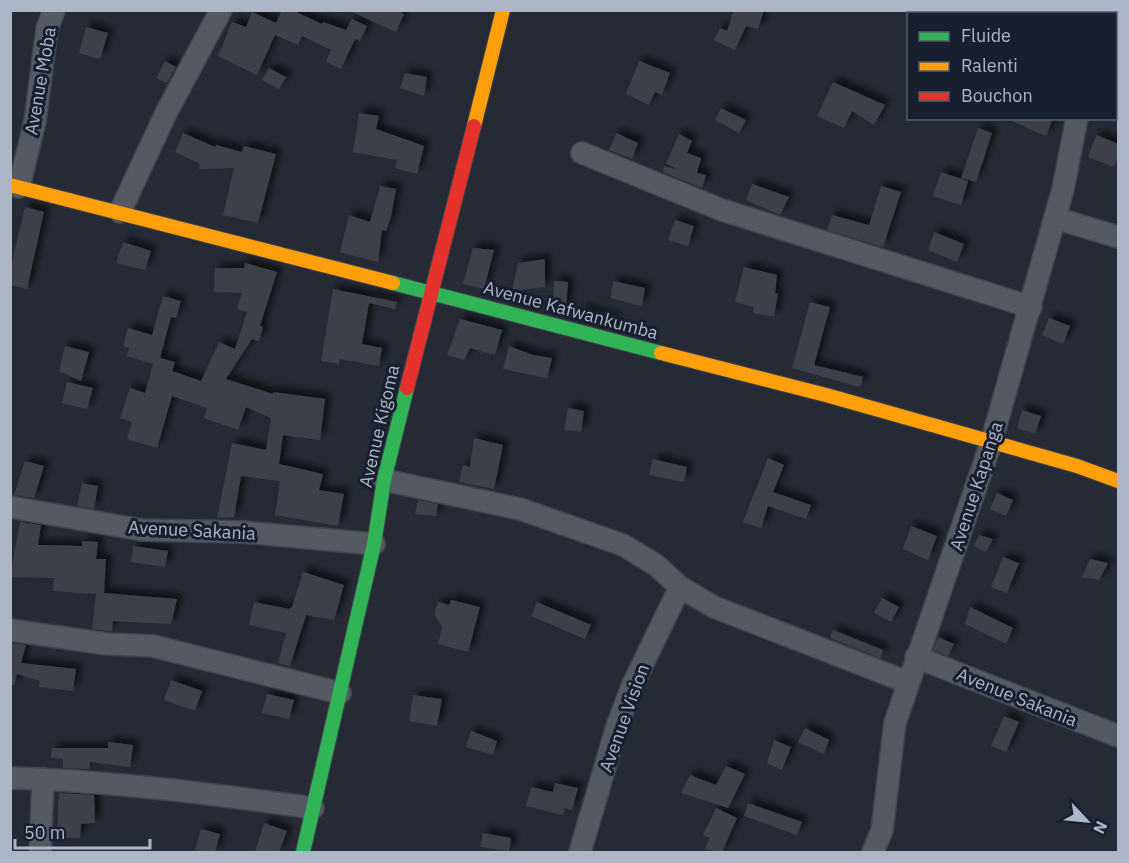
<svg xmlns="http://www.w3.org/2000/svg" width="1129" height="863" viewBox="0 0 1129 863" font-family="'IBM Plex Sans',sans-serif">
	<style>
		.building { fill: #3d414a; filter: url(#shadow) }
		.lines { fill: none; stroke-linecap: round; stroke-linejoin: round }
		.street-casing { stroke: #41454d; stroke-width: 24 }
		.fast-casing { stroke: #41454d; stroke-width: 16 }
		.slow-casing { stroke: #41454d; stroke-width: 16 }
		.jam-casing { stroke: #41454d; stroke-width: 16 }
		.street { stroke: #555a62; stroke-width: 21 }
		.fast { stroke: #30b455; stroke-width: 14 }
		.slow { stroke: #ff9f0a; stroke-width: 14 }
		.jam { stroke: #e5322d; stroke-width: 14 }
		.labels { text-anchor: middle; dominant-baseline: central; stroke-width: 6; stroke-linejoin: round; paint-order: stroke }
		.street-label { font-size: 18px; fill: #adb6c7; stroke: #18202f }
	</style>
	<defs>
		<filter id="shadow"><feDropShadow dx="5.5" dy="-5.5" stdDeviation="3" flood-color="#0009"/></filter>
	</defs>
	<rect width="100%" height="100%" fill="#252a34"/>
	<!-- building -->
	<g class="building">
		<polygon points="282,10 292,10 322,24 323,22 346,30 352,19 367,26 360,41 355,39 341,69 326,62 331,50 302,36 298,45 275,35 257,75 218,56 232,22 246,27 252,12 276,23"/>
		<polygon points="348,10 397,10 404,14 396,32"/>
		<polygon points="734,10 764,10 758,29 746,26 735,50 714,40 720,28 727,31"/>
		<polygon points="86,27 108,33 100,59 79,53"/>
		<polygon points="165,61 176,67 167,83 156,78"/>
		<polygon points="639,61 670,73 662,95 655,92 649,105 626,94"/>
		<polygon points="269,68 286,77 279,89 262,80"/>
		<polygon points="405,73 427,77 424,96 400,88"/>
		<polygon points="833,82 885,105 874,125 852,111 844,128 817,116"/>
		<polygon points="721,108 746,120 739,133 715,120"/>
		<polygon points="359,113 379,116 376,129 424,146 417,174 395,168 397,160 353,152"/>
		<polygon points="1005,118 1053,118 1046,136"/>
		<polygon points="978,128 992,133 976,182 961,178"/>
		<polygon points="183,133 215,147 216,145 242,152 244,146 276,154 258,223 223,215 234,168 199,169 200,164 175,152"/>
		<polygon points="616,133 638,143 632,159 609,150"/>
		<polygon points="679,134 692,141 687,153 701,158 697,173 706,175 702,188 663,172 664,166 676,169 666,163"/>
		<polygon points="1096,135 1119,144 1119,156 1114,167 1088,157"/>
		<polygon points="941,172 968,181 961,205 933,196"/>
		<polygon points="752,184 789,197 780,215 746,200"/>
		<polygon points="380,186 396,189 391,217 386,231 382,230 378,262 340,252 349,215 370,222"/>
		<polygon points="881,186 901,192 883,247 827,230 832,215 869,225"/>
		<polygon points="25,207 44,212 27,289 10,285 10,270"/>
		<polygon points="675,220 694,226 688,246 668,240"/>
		<polygon points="934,232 964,244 957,262 928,250"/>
		<polygon points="123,242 151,251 145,270 116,263"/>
		<polygon points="473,248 494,250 484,289 463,284"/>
		<polygon points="545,259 545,287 512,291 518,263"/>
		<polygon points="245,263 277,272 260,326 263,327 259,341 252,339 226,379 273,394 273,392 325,399 320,440 283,435 279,464 323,474 319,490 344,494 338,526 275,515 280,481 241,476 234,517 217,518 232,443 266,450 271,418 246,407 238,430 204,418 207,408 172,396 157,448 127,439 132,422 120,418 130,388 145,393 153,364 127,356 129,348 123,346 128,328 152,335 163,296 181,301 176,318 171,317 160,358 175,362 172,371 201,381 219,342 235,349 247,312 237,309 242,293 214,292 215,268 244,268"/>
		<polygon points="744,267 777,275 775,293 778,294 774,317 753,313 754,307 735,302"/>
		<polygon points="554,281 568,282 566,310 553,307"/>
		<polygon points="613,281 645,288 642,306 611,298"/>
		<polygon points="333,289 397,302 395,309 369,303 362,344 382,348 379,366 340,359 339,364 321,361"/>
		<polygon points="810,302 830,307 814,365 863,377 860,387 792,368"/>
		<polygon points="581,308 616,319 614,323 579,314"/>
		<polygon points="1049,318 1070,326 1063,344 1042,335"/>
		<polygon points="460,319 502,330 495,355 470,348 464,360 447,355"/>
		<polygon points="65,346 89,352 81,381 59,371"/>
		<polygon points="509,346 533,355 552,358 547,378 503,369"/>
		<polygon points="67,382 93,388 87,409 62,403"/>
		<polygon points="568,408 584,411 581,432 564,430"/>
		<polygon points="1022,410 1041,416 1035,434 1017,428"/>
		<polygon points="474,438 503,445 494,489 459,482 463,465 470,467"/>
		<polygon points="768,458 784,465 773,492 811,505 806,519 768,506 761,528 743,522"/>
		<polygon points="653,459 687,467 684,482 649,475"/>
		<polygon points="25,461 44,466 34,498 14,495"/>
		<polygon points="82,483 98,486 94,509 77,506"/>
		<polygon points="997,493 1013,500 1006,516 990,509"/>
		<polygon points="418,500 438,504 436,516 415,514"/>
		<polygon points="20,522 41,525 38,545 82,546 82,541 98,542 96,559 106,559 104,593 177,599 171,624 113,621 112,631 92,629 96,594 53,591 54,578 10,577"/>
		<polygon points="911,526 937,536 928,560 903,549"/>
		<polygon points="979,535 993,539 986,552 974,546"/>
		<polygon points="133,546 168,551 165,567 131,562"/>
		<polygon points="1003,557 1019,563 1007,593 991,587"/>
		<polygon points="1090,559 1108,563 1099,580 1082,577"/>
		<polygon points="303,572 344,585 334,620 306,615 290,666 278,663 286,633 249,625 254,602 289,609 292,607"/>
		<polygon points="882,598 899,607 891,622 874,613"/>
		<polygon points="451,600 480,607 468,652 438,644 442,627 434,614 438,602 449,605"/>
		<polygon points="537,602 591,625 585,639 531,616"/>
		<polygon points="970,607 1013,628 1006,644 965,624"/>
		<polygon points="833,630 883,650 880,658 830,638"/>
		<polygon points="938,637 954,644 948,656 933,650"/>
		<polygon points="10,643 26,645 21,663 76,669 73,691 39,687 40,681 17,674 14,685 10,685"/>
		<polygon points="171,680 202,691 195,711 164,700"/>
		<polygon points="267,694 294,700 289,719 262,713"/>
		<polygon points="413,695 442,699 437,726 409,721"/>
		<polygon points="1004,716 1019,722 1006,752 991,746"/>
		<polygon points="805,728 829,740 824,754 798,742"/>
		<polygon points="471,731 497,741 493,755 466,747"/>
		<polygon points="774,740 791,747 782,770 767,763"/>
		<polygon points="108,742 133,745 130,767 90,762 89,769 63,768 63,759 51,758 52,748 108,748"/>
		<polygon points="726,766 745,774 728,808 681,793 690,775 716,785"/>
		<polygon points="555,783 578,788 572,810 565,808 563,815 526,806 531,787 553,792"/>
		<polygon points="59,793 94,795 95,823 81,824 80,838 57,837"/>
		<polygon points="748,803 802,822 797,835 744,816"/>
		<polygon points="716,808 737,818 722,852 705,849 710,838 703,835"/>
		<polygon points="264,823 287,831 279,852 255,852"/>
		<polygon points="201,829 220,834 215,852 195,850"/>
		<polygon points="483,833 511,838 509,851 480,847"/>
	</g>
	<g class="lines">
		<!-- street casing -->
		<g class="street-casing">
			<g id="street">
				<polyline points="1109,10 1118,14"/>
				<polyline points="582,153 722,210 1031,307"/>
				<polyline points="19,187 35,121 47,29 54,10"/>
				<polyline points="120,212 166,113 221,10"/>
				<polyline points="1055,218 1118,237"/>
				<polyline points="384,480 520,509 623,545 656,565 680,587 714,607 907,682"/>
				<polyline points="10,507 142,530 243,532 374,544"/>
				<polyline points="10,630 107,644 153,646 340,693"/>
				<polyline points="916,657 1118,736"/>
				<path d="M 10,778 C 112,781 213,794 313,808"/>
				<polyline points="40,852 43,779"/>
				<polyline points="580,852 618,723 633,684 680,587"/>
				<polyline points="873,852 882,830 895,723 991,443 1063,189 1077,118"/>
			</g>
		</g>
		<!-- fast casing -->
		<g class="fast-casing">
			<g id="fast">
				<polyline points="393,283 661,353"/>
				<polyline points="303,852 374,544 384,480 407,388"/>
			</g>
		</g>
		<!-- slow casing -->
		<g class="slow-casing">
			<g id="slow">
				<polyline points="474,126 503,10"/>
				<polyline points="10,185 393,283"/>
				<polyline points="661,353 826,395 1077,466 1118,481"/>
			</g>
		</g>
		<!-- jam casing -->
		<g class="jam-casing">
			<polyline id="jam" points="407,388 474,126"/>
		</g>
		<!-- street -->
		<use href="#street" class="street"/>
		<!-- fast -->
		<use href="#fast" class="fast"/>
		<!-- slow -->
		<use href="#slow" class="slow"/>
		<!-- jam -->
		<use href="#jam" class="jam"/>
	</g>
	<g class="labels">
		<!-- street labels -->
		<g class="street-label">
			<text transform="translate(40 81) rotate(-80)">Avenue Moba</text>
			<text transform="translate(571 310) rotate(15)">Avenue Kafwankumba</text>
			<text transform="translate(379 426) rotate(-77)">Avenue Kigoma</text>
			<text transform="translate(976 486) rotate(-72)">Avenue Kapanga</text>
			<text transform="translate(192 530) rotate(3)">Avenue Sakania</text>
			<text transform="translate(1017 697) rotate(22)">Avenue Sakania</text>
			<text transform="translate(624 718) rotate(-70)">Avenue Vision</text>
		</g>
	</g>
	<!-- border -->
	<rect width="1129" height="863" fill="none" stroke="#adb6c7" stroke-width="24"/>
	<!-- legend -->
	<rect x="907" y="12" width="210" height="108" fill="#18202f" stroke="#545c6c" stroke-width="1.5"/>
	<rect x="919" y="32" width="30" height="9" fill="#30b455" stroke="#545c6c" stroke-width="1.5"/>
	<text x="961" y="42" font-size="18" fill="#adb6c7">Fluide</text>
	<rect x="919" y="62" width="30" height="9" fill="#ff9f0a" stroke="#545c6c" stroke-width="1.5"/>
	<text x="961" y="72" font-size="18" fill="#adb6c7">Ralenti</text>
	<rect x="919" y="92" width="30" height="9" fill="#e5322d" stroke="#545c6c" stroke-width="1.5"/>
	<text x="961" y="102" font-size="18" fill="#adb6c7">Bouchon</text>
	<!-- north arrow -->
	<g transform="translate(1087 821) rotate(116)" stroke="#18202f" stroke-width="4.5" paint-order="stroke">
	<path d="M0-4.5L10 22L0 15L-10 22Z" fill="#adb6c7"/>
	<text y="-9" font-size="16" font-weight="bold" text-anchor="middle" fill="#adb6c7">N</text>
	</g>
	<!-- scale -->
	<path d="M15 839v9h135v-9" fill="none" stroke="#adb6c7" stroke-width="3"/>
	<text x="24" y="839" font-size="18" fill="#adb6c7" stroke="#18202f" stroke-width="4.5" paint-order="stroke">50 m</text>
</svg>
